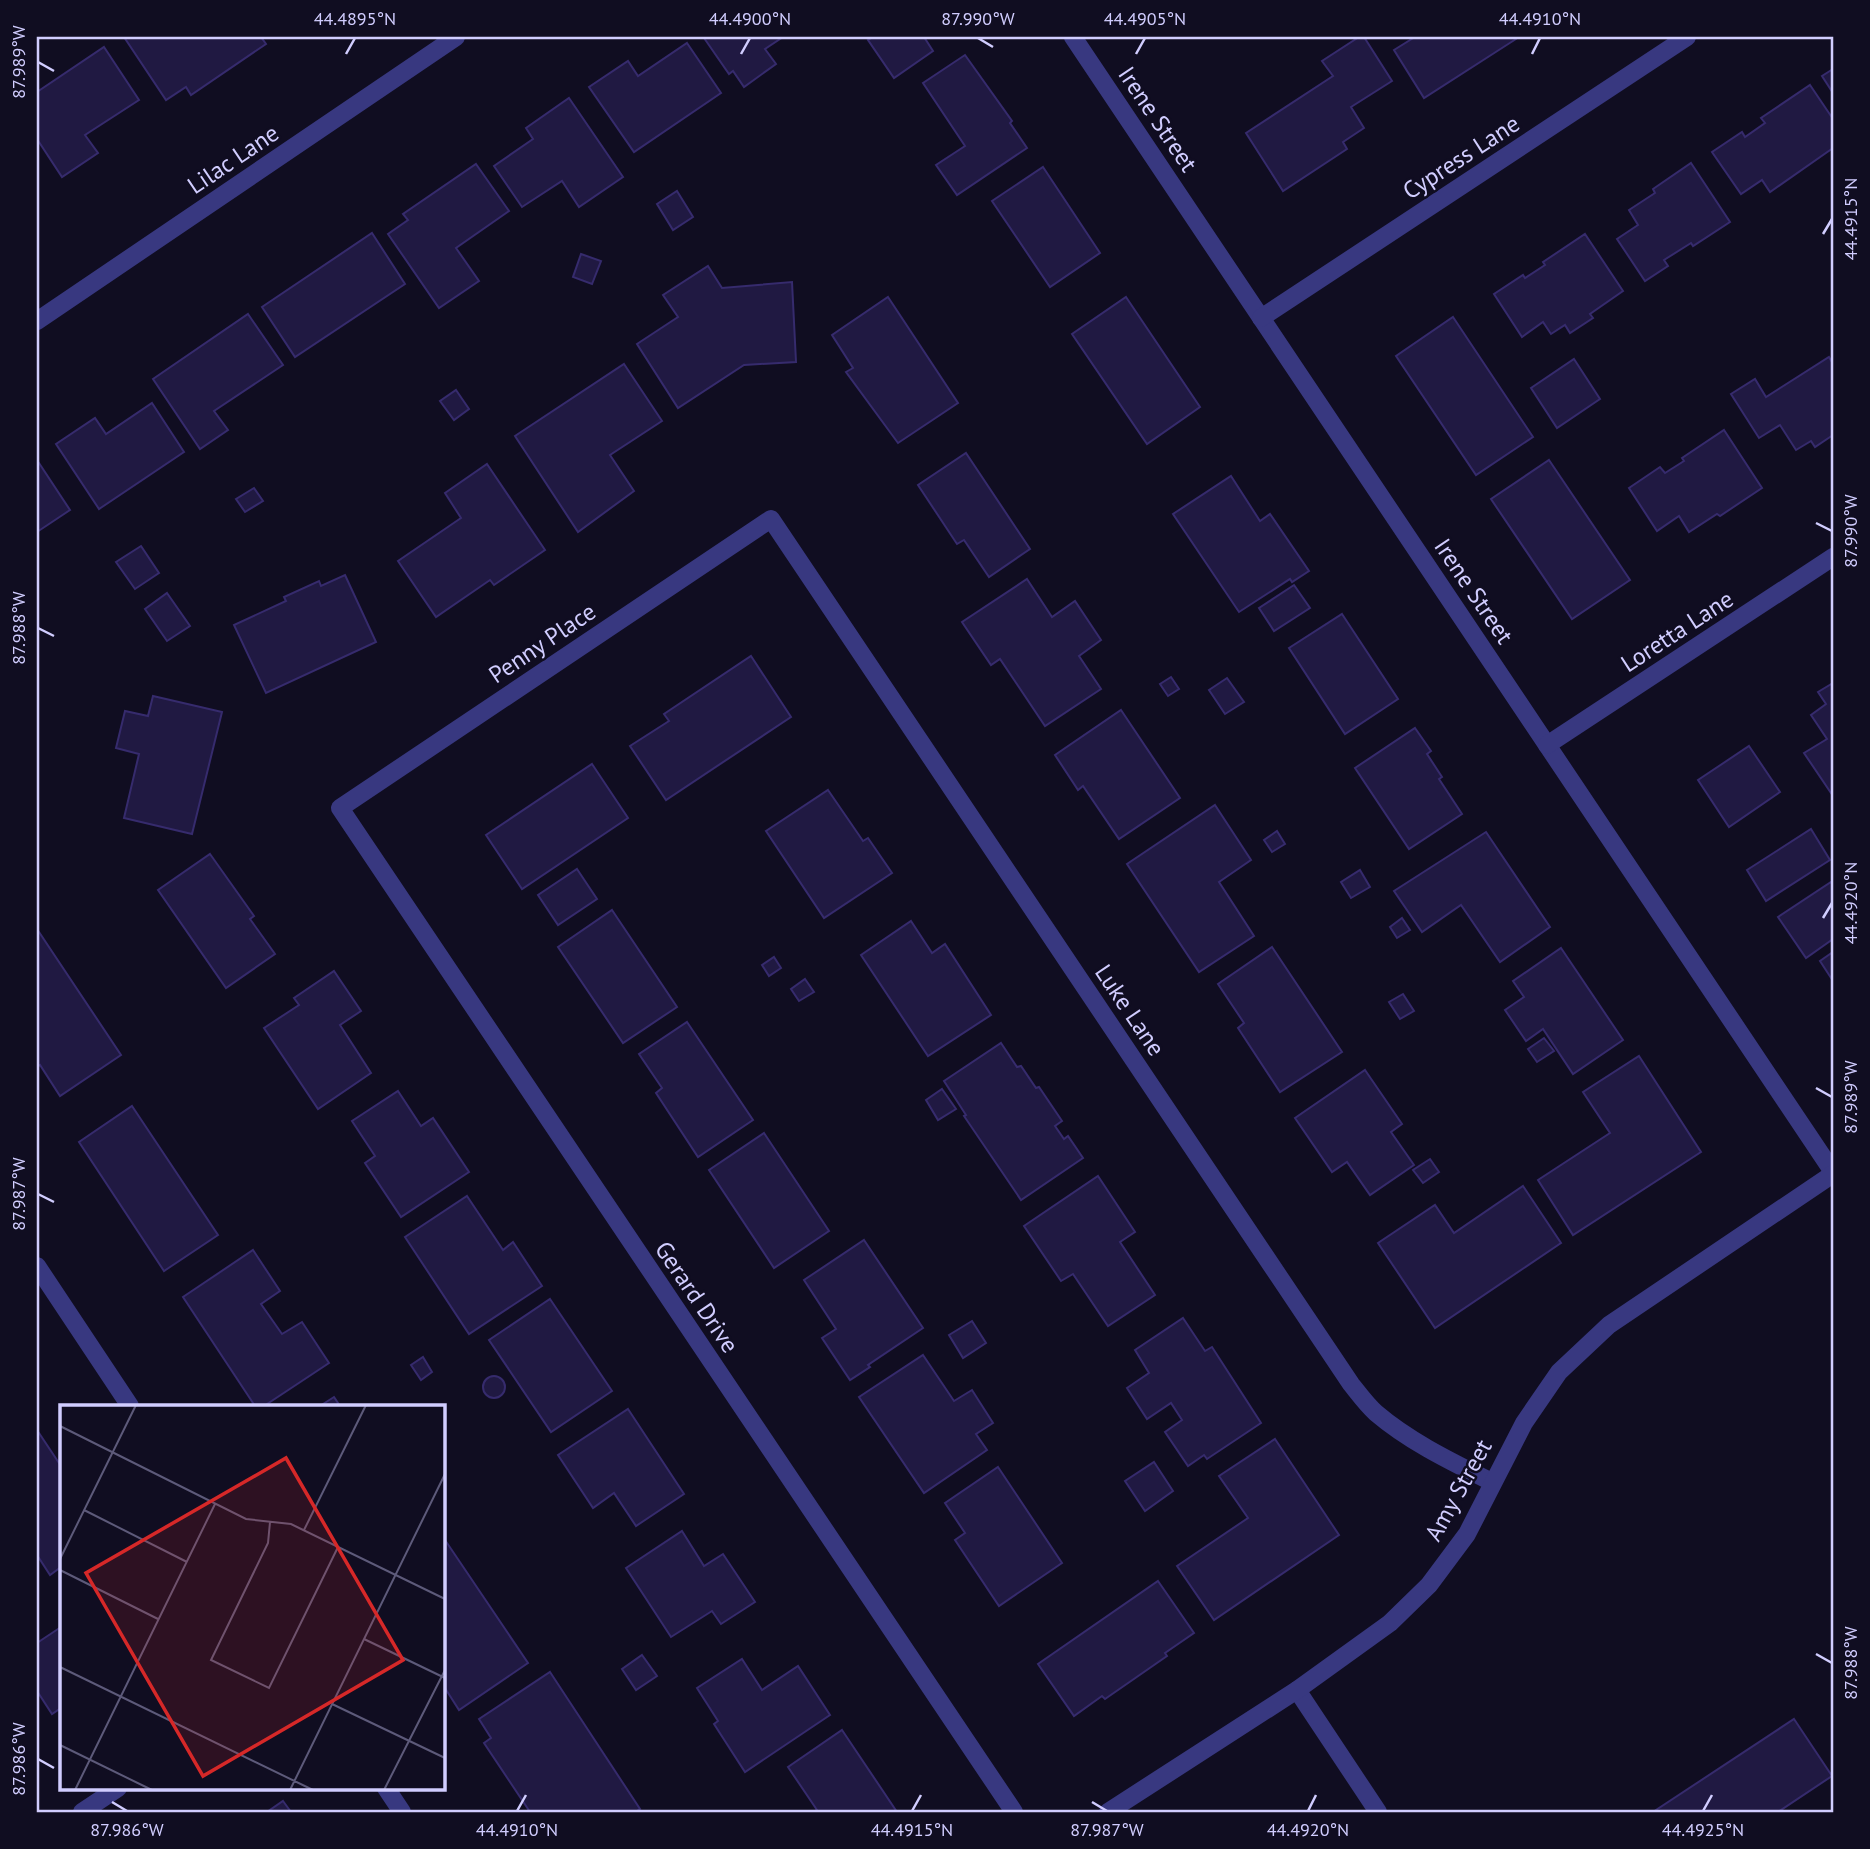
<svg xmlns="http://www.w3.org/2000/svg" width="1870" height="1849" viewBox="0 0 1870 1849" font-family="'PT Sans',sans-serif">
	<style>
		.building { fill: #201942; stroke: #362b6d; stroke-width: 2 }
		.lines { fill: none; stroke-linecap: round; stroke-linejoin: round }
		.minor { stroke: #383880; stroke-width: 18 }
		.ticks { fill: none; stroke: #d1cdff; stroke-width: 2.5 }
		.labels { text-anchor: middle; dominant-baseline: central; stroke-width: 5; stroke-linejoin: round; paint-order: stroke }
		.street-label { font-size: 24px; fill: #d1cdff; stroke: #100d21 }
		.inset-road { fill: none; stroke: #5d5a7a; stroke-width: 2 }
		.view { fill: #d62828; fill-opacity: 0.15; stroke: #d62828; stroke-width: 3.5 }
		.inset-edge { fill: none; stroke: #d1cdff; stroke-width: 3.5 }
		.neatline { fill: none; stroke: #d1cdff; stroke-width: 2.5 }
		.ticks-label { font-size: 18px; text-anchor: middle; fill: #d1cdff }
	</style>
	<rect width="100%" height="100%" fill="#100d21"/>
	<!-- building -->
	<g class="building">
		<polygon points="124,37 261,37 266,44 191,95 186,87 166,100"/>
		<polygon points="706,37 783,37 765,49 776,64 744,87 733,71 729,74 704,38"/>
		<polygon points="873,37 924,37 933,51 894,78 868,40"/>
		<polygon points="1359,37 1364,37 1392,81 1351,107 1364,128 1343,142 1347,149 1283,191 1246,133 1333,76 1322,61"/>
		<polygon points="1415,37 1515,37 1516,39 1424,98 1394,50"/>
		<polygon points="687,43 721,93 634,152 589,87 628,61 638,76"/>
		<polygon points="104,47 139,100 85,135 98,153 62,177 37,139 37,92"/>
		<polygon points="965,55 1012,121 1010,123 1027,148 957,195 936,165 965,146 923,83"/>
		<polygon points="1833,69 1833,93 1822,76"/>
		<polygon points="1810,85 1833,119 1833,148 1770,192 1762,180 1741,194 1712,152 1742,132 1745,137 1765,123 1761,118"/>
		<polygon points="569,98 623,177 579,207 562,181 522,207 494,166 533,139 526,128"/>
		<polygon points="1691,163 1730,222 1693,246 1691,243 1664,260 1668,266 1645,281 1617,239 1638,225 1629,210 1655,193 1653,189"/>
		<polygon points="476,164 509,211 456,248 479,281 439,308 388,234 408,220 403,214"/>
		<polygon points="1043,167 1100,253 1050,287 992,201"/>
		<polygon points="677,191 693,217 673,230 657,204"/>
		<polygon points="372,233 405,284 295,357 262,307"/>
		<polygon points="1585,234 1623,291 1590,314 1593,318 1570,333 1565,325 1551,334 1543,322 1522,337 1494,294 1523,275 1525,278 1545,265 1543,262"/>
		<polygon points="581,254 601,261 592,284 573,277"/>
		<polygon points="708,266 722,288 792,282 796,362 744,365 678,408 637,344 678,317 663,295"/>
		<polygon points="888,297 958,403 898,443 846,372 853,368 832,335"/>
		<polygon points="1126,297 1200,407 1147,444 1072,334"/>
		<polygon points="248,314 283,365 214,411 228,430 200,449 153,379"/>
		<polygon points="1453,317 1533,437 1476,475 1396,356"/>
		<polygon points="1829,357 1833,364 1833,435 1815,447 1811,441 1796,450 1780,425 1759,438 1731,394 1755,379 1766,397"/>
		<polygon points="1574,359 1600,399 1557,428 1531,388"/>
		<polygon points="624,364 662,421 610,455 634,491 578,532 515,436"/>
		<polygon points="456,390 469,409 454,420 440,401"/>
		<polygon points="152,403 184,452 99,509 56,444 95,418 106,434"/>
		<polygon points="1724,430 1762,488 1720,516 1717,514 1689,532 1679,516 1657,531 1629,488 1660,467 1665,473 1684,461 1682,458"/>
		<polygon points="966,453 1030,549 989,577 964,540 957,544 918,485"/>
		<polygon points="37,460 70,510 37,532"/>
		<polygon points="1549,460 1630,580 1572,619 1491,499"/>
		<polygon points="487,464 545,550 494,585 490,580 436,617 398,561 461,518 445,493"/>
		<polygon points="1231,476 1260,521 1270,514 1309,571 1292,582 1290,579 1239,612 1173,514"/>
		<polygon points="254,488 263,501 245,512 236,499"/>
		<polygon points="141,546 159,573 135,589 116,562"/>
		<polygon points="345,575 376,642 266,693 234,625 286,601 284,597 319,581 321,586"/>
		<polygon points="1027,579 1052,617 1075,601 1101,640 1079,656 1101,689 1045,726 1000,659 991,665 962,622"/>
		<polygon points="1294,585 1310,608 1274,631 1259,608"/>
		<polygon points="167,593 190,626 167,641 145,609"/>
		<polygon points="1342,614 1398,699 1345,734 1289,648"/>
		<polygon points="751,656 791,717 666,800 630,746 669,721 664,714"/>
		<polygon points="1171,677 1179,689 1168,696 1160,684"/>
		<polygon points="1227,678 1244,702 1225,714 1209,690"/>
		<polygon points="1833,683 1833,796 1804,753 1827,739 1811,715 1826,704 1818,692"/>
		<polygon points="153,696 222,712 192,834 124,818 139,754 116,748 125,711 148,716"/>
		<polygon points="1121,710 1180,798 1119,839 1083,786 1078,790 1055,755"/>
		<polygon points="1415,728 1431,751 1427,754 1442,777 1439,779 1462,814 1409,849 1355,768"/>
		<polygon points="1749,746 1780,792 1729,827 1698,780"/>
		<polygon points="592,764 628,818 522,889 486,835"/>
		<polygon points="828,790 863,841 868,838 892,873 824,918 766,831"/>
		<polygon points="1215,805 1251,860 1219,882 1254,936 1199,972 1127,864"/>
		<polygon points="1811,829 1830,860 1766,901 1747,870"/>
		<polygon points="1277,831 1285,844 1272,852 1264,840"/>
		<polygon points="1486,832 1550,927 1500,962 1461,905 1422,932 1394,891"/>
		<polygon points="210,854 254,916 250,919 275,954 226,988 158,890"/>
		<polygon points="577,869 597,899 558,925 538,895"/>
		<polygon points="1360,870 1370,887 1351,898 1341,882"/>
		<polygon points="1831,882 1833,886 1833,939 1806,958 1778,917"/>
		<polygon points="612,910 677,1007 623,1043 558,947"/>
		<polygon points="1402,918 1410,930 1397,938 1390,927"/>
		<polygon points="911,921 932,953 945,944 991,1015 928,1056 861,955"/>
		<polygon points="37,929 121,1055 60,1096 40,1065 37,1067"/>
		<polygon points="1272,947 1342,1052 1280,1092 1238,1028 1244,1023 1218,984"/>
		<polygon points="1561,948 1623,1040 1573,1074 1543,1029 1526,1041 1505,1010 1524,997 1513,981"/>
		<polygon points="1833,952 1833,981 1820,961"/>
		<polygon points="774,957 781,968 769,976 762,965"/>
		<polygon points="334,971 361,1011 340,1025 371,1073 318,1109 264,1028 299,1005 294,998"/>
		<polygon points="805,979 814,992 799,1001 791,989"/>
		<polygon points="1403,994 1414,1011 1400,1019 1389,1002"/>
		<polygon points="687,1022 753,1120 698,1157 656,1093 662,1088 639,1054"/>
		<polygon points="1544,1038 1554,1051 1537,1062 1528,1049"/>
		<polygon points="1001,1043 1017,1067 1021,1066 1036,1088 1039,1087 1062,1121 1055,1126 1064,1139 1068,1136 1083,1158 1021,1200 964,1116 966,1115 944,1081"/>
		<polygon points="1639,1056 1701,1152 1573,1235 1538,1180 1610,1133 1583,1092"/>
		<polygon points="1365,1070 1402,1124 1391,1132 1414,1165 1370,1195 1347,1162 1332,1172 1295,1118"/>
		<polygon points="942,1089 956,1109 938,1120 926,1100"/>
		<polygon points="398,1091 421,1126 433,1118 469,1172 401,1217 365,1163 375,1156 352,1121"/>
		<polygon points="132,1106 218,1235 164,1271 79,1142"/>
		<polygon points="764,1133 829,1231 774,1268 709,1170"/>
		<polygon points="1430,1159 1439,1172 1423,1183 1413,1170"/>
		<polygon points="1098,1176 1135,1232 1120,1242 1155,1295 1108,1326 1073,1274 1061,1281 1024,1226"/>
		<polygon points="1523,1186 1561,1243 1435,1328 1378,1243 1435,1205 1454,1233"/>
		<polygon points="467,1196 503,1250 513,1242 542,1286 469,1334 405,1237"/>
		<polygon points="864,1240 923,1328 868,1365 870,1367 850,1380 822,1338 836,1329 804,1280"/>
		<polygon points="253,1250 280,1291 261,1304 282,1334 302,1322 329,1363 264,1406 255,1406 183,1297"/>
		<polygon points="550,1299 612,1391 551,1432 489,1340"/>
		<polygon points="1183,1318 1205,1351 1212,1347 1261,1423 1207,1459 1204,1455 1188,1466 1165,1432 1182,1420 1171,1403 1147,1419 1127,1388 1149,1373 1135,1350"/>
		<polygon points="972,1321 986,1343 963,1358 949,1335"/>
		<polygon points="923,1355 954,1401 972,1390 993,1423 976,1434 987,1450 924,1493 859,1397"/>
		<polygon points="423,1357 432,1372 421,1380 411,1365"/>
		<circle cx="494" cy="1387" r="11"/>
		<polygon points="334,1397 340,1406 320,1406"/>
		<polygon points="628,1409 684,1494 636,1526 614,1493 593,1508 558,1455"/>
		<polygon points="37,1430 61,1466 61,1567 50,1575 37,1555"/>
		<polygon points="1275,1439 1339,1535 1214,1620 1177,1566 1248,1518 1219,1476"/>
		<polygon points="1154,1462 1173,1491 1145,1511 1125,1481"/>
		<polygon points="998,1467 1062,1563 999,1606 955,1540 965,1533 945,1503"/>
		<polygon points="682,1531 704,1566 723,1554 755,1602 721,1624 712,1611 671,1637 626,1568"/>
		<polygon points="443,1537 528,1663 459,1710 443,1685"/>
		<polygon points="1158,1581 1194,1633 1165,1653 1167,1656 1105,1699 1102,1696 1074,1716 1038,1664"/>
		<polygon points="61,1627 61,1708 52,1714 37,1691 37,1643"/>
		<polygon points="642,1655 657,1676 636,1690 622,1669"/>
		<polygon points="742,1659 762,1690 798,1666 830,1715 745,1772 714,1724 718,1721 697,1688"/>
		<polygon points="550,1672 640,1809 635,1812 530,1812 484,1743 491,1738 479,1719"/>
		<polygon points="1794,1719 1832,1776 1778,1812 1653,1812"/>
		<polygon points="842,1730 897,1812 813,1812 817,1810 788,1767"/>
		<polygon points="283,1801 291,1812 267,1812"/>
	</g>
	<g class="lines">
		<!-- minor -->
		<g class="minor">
			<polyline points="1073,37 1833,1172"/>
			<polyline points="1261,318 1687,37"/>
			<polyline points="37,321 456,37"/>
			<polyline points="1547,745 1833,557"/>
			<polyline points="37,1266 130,1406"/>
			<polyline points="1297,1690 1378,1812"/>
			<polyline points="386,1788 402,1812"/>
			<polyline points="82,1812 118,1788"/>
			<path d="M 1014,1812 L 340,808 L 771,519 L 1351,1384 C 1359,1394 1367,1405 1376,1413 C 1410,1442 1452,1462 1492,1482"/>
			<polyline points="1108,1812 1297,1690 1390,1623 1429,1585 1467,1534 1524,1423 1559,1372 1609,1325 1833,1174"/>
		</g>
	</g>
	<!-- ticks -->
	<path class="ticks" d="M 978,38 L 993,47M 346,54 L 355,38M 741,54 L 750,38M 1136,54 L 1145,38M 1532,54 L 1540,38M 38,62 L 54,71M 1823,234 L 1832,219M 1816,523 L 1832,531M 38,628 L 54,636M 1823,918 L 1832,903M 1816,1088 L 1832,1097M 38,1194 L 54,1202M 1816,1654 L 1832,1663M 38,1759 L 54,1768M 112,1802 L 127,1811M 1092,1802 L 1107,1811M 517,1811 L 526,1795M 912,1811 L 921,1795M 1308,1811 L 1316,1795M 1703,1811 L 1712,1795"/>
	<g class="labels">
		<!-- street labels -->
		<g class="street-label">
			<text transform="translate(1158 119) rotate(56)">Irene Street</text>
			<text transform="translate(1461 157) rotate(-33)">Cypress Lane</text>
			<text transform="translate(233 159) rotate(-34)">Lilac Lane</text>
			<text transform="translate(1474 591) rotate(56)">Irene Street</text>
			<text transform="translate(1677 631) rotate(-33)">Loretta Lane</text>
			<text transform="translate(542 643) rotate(-34)">Penny Place</text>
			<text transform="translate(1130 1010) rotate(56)">Luke Lane</text>
			<text transform="translate(697 1297) rotate(56)">Gerard Drive</text>
			<text transform="translate(1458 1490) rotate(-61)">Amy Street</text>
		</g>
	</g>
	<!-- overview -->
	<g transform="translate(60 1405)">
		<rect width="385" height="385" fill="#100d21"/>
		<path class="inset-road" d="M 0,21 L 186,114 L 231,119 L 385,194M 24,105 L 127,157M 210,117 L 208,138 L 151,255 L 209,283 L 278,142M 244,125 L 306,0M 0,154 L 76,0M 0,165 L 98,214M 304,234 L 385,273M 0,262 L 253,385M 272,299 L 385,353M 0,340 L 92,385M 15,385 L 155,99M 230,385 L 385,69M 324,385 L 385,265"/>
		<path class="view" d="M 226,53 L 343,255 L 143,371 L 26,168 Z"/>
		<rect width="385" height="385" class="inset-edge"/>
	</g>
	<!-- border -->
	<rect width="1870" height="1849" fill="none" stroke="#100d21" stroke-width="77"/>
	<rect x="38" y="38" width="1794" height="1773" class="neatline"/>
	<g class="ticks-label">
		<text x="355" y="25">44.4895°N</text>
		<text x="750" y="25">44.4900°N</text>
		<text x="978" y="25">87.990°W</text>
		<text x="1145" y="25">44.4905°N</text>
		<text x="1540" y="25">44.4910°N</text>
		<text transform="translate(19 62) rotate(-90)" y="6">87.989°W</text>
		<text transform="translate(1851 219) rotate(-90)" y="6">44.4915°N</text>
		<text transform="translate(1851 531) rotate(-90)" y="6">87.990°W</text>
		<text transform="translate(19 628) rotate(-90)" y="6">87.988°W</text>
		<text transform="translate(1851 903) rotate(-90)" y="6">44.4920°N</text>
		<text transform="translate(1851 1097) rotate(-90)" y="6">87.989°W</text>
		<text transform="translate(19 1194) rotate(-90)" y="6">87.987°W</text>
		<text transform="translate(1851 1663) rotate(-90)" y="6">87.988°W</text>
		<text transform="translate(19 1759) rotate(-90)" y="6">87.986°W</text>
		<text x="127" y="1836">87.986°W</text>
		<text x="517" y="1836">44.4910°N</text>
		<text x="912" y="1836">44.4915°N</text>
		<text x="1107" y="1836">87.987°W</text>
		<text x="1308" y="1836">44.4920°N</text>
		<text x="1703" y="1836">44.4925°N</text>
	</g>
</svg>
